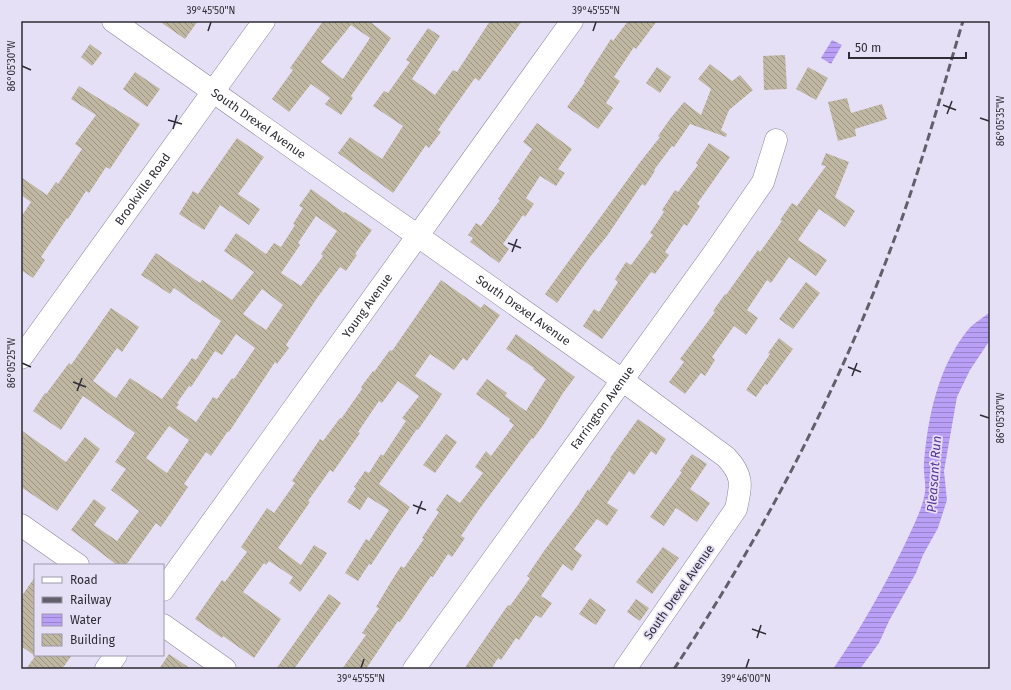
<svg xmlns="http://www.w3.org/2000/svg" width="1011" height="690" viewBox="0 0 1011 690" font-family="'Fira Sans',sans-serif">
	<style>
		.water { fill: url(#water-rules) }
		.building { fill: url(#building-back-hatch); fill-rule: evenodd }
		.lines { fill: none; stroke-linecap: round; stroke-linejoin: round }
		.minor-casing { stroke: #8b869b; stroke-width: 23 }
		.minor { stroke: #fff; stroke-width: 22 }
		.rail { stroke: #625f6b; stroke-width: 3; stroke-dasharray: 8 4; stroke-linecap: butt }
		.ticks { fill: none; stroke: #2e2c34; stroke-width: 1.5 }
		.labels { text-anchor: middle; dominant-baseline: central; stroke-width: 3.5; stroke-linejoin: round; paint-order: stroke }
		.street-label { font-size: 12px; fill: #2e2c34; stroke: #e6e0f7 }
		.water-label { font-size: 13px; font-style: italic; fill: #5b3498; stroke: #e6e0f7 }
		.neatline { fill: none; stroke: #2e2c34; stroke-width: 1.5 }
		.ticks-label { font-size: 10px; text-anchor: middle; fill: #2e2c34 }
	</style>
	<defs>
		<pattern id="water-rules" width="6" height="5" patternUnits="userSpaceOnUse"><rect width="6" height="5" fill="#ba9ff7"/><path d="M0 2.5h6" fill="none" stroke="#9882c9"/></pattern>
		<pattern id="building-back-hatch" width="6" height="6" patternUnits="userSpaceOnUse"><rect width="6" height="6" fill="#bfb7a2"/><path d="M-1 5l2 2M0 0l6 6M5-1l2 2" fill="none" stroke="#9c9585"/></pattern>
	</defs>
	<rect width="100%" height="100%" fill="#e6e0f7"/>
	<!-- water -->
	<g class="water">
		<polygon points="832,40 842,45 831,64 821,58"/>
		<path d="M 990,312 L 990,340 L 970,370 L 957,397 L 944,471 L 947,500 L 938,528 L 923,555 L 916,573 L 889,621 L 879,643 L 860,669 L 833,669 C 860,630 883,589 904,546 C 911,531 923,508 925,492 C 926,482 923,472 924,462 C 928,416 938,368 967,331 C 972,324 983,318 990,312 Z"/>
	</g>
	<!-- building -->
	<g class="building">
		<polygon points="159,21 198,21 185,39"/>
		<path d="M 323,21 L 369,21 L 391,38 L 351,96 L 353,98 L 341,115 L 325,104 L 330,98 L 311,84 L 289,112 L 272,99 L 293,70 L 290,68 ZM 351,25 L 370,38 L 343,79 L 321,62 Z"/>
		<polygon points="490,21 522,21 479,81 475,78 438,130 441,132 429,148 426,145 393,193 338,153 350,137 382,159 403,126 373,106 384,91 388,93 410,62 406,60 428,28 440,36 412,79 435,95 453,70 457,72"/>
		<polygon points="628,21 657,21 636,49 634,47 614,77 620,81 606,103 613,108 598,129 567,107 585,82 584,81 611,39 613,41"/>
		<polygon points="90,44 102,53 92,66 81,57"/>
		<polygon points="785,55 787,89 764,90 763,56"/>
		<polygon points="710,64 732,81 740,75 753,90 729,110 721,130 727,134 726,137 690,124 674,147 672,146 654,170 655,171 645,186 642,184 607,236 590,257 557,303 545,294 641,161 660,137 658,136 670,119 684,102 701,115 711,89 698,79"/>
		<polygon points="657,67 671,77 660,93 646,83"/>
		<polygon points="808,67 828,78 816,100 796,89"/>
		<polygon points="135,72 160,89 147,107 123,89"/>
		<polygon points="79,86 140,124 110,169 106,167 89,193 86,191 68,219 67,218 41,257 45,260 33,278 21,270 21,217 31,202 21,195 21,177 47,195 56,182 58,184 82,149 75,144 96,115 71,99"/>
		<polygon points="847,98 851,113 882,104 887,119 855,129 856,136 838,141 828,102"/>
		<polygon points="537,123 572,149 558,169 565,173 556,186 540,176 526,198 534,204 525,217 523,215 503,244 509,249 499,263 470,242 473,238 468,235 476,223 481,226 500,200 498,199 532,149 523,142"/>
		<polygon points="237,138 264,157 238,194 260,209 249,225 220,205 204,230 179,214 193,191 198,194"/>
		<polygon points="709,143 730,157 697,204 700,206 687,226 684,224 665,252 669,255 655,274 651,272 602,339 583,326 594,309 599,312 618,282 615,279 626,262 631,265 653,235 650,233 664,212 662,210 675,190 678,192 698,165 696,163"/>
		<polygon points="826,153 849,162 835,197 855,211 845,227 819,209 798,240 827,260 816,276 789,257 771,283 767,280 747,310 758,318 746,335 734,326 712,357 715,360 705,376 701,373 685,394 669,382 684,362 680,359 715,312 713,311 725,294 726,295 758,250 760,252 782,221 780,220 792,203 797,206 826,166 821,165"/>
		<path d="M 311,189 L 344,213 L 345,212 L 372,230 L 355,254 L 357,255 L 346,271 L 340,267 L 317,298 L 286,345 L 289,348 L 277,364 L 275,362 L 229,432 L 228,431 L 211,456 L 206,452 L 184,484 L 188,487 L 161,527 L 156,523 L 126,565 L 117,565 L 71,530 L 94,499 L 106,508 L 94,525 L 117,541 L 139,511 L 111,490 L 126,469 L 115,462 L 135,433 L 83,396 L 61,430 L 33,411 L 45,393 L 46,394 L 69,363 L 71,365 L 111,308 L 139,327 L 122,352 L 117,348 L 93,381 L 116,398 L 130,378 L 162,399 L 192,358 L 196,360 L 221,321 L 174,288 L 170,294 L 141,275 L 156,253 L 200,283 L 202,280 L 232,300 L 254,272 L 224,251 L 236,233 L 266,254 L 274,243 L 281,247 L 295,225 L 293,224 L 303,208 L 299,206 ZM 316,216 L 337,231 L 321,254 L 323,256 L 301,286 L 281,273 L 300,245 L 298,243 ZM 262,289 L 283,305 L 266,330 L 243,314 ZM 236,334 L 255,348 L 234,379 L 232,378 L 217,399 L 213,397 L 196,422 L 176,408 L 179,404 L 177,403 L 189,386 L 191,387 L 215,351 L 222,355 ZM 169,426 L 189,440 L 167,473 L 146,458 Z"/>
		<polygon points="441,280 481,308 484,304 500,315 467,361 463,358 454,370 430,354 415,376 442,394 429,414 418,430 417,429 379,484 410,507 400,521 371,565 369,564 358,581 345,573 366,539 369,541 389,510 368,497 360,510 347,502 356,488 354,487 365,471 369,473 381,454 383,456 406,421 402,418 419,396 398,381 382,403 379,401 358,432 360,433 333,472 330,470 308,501 310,502 278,548 301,565 314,545 327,553 320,564 300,592 289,583 293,577 269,561 266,565 264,563 243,592 281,619 254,658 223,636 222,638 195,619 222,580 225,582 247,552 241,547 267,508 274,513 295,483 292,481 320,439 323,441 340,418 341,419 362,389 361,387 373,371 374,372 390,350 392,351"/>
		<polygon points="806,282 820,293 793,329 779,319"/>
		<polygon points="516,334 575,377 563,393 544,424 533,439 532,438 478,511 461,536 465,538 452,557 448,554 433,577 431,576 414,601 400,622 398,621 366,669 342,669 366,635 362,633 379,608 376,607 389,585 401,566 404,568 424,539 422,538 439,512 436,510 447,494 460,503 483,473 475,467 486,451 491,456 514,425 509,421 510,419 476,394 487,379 507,393 505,396 526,411 546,379 533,369 534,368 506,349"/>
		<polygon points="779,338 793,349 767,385 765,384 756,397 746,390 770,354 768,353"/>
		<polygon points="638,419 666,439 656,455 651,451 634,475 629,471 607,503 618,510 607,526 597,519 574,549 582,555 572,571 563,564 541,596 552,603 541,618 536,615 519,640 516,638 501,660 498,658 491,669 464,669 508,605 510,606 530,578 527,576 544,551 578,505 588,489 589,491 611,459 610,458"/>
		<polygon points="21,430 66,462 85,437 100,449 57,511 21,487"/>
		<polygon points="446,434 457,442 435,473 423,465"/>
		<polygon points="692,454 707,464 690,489 710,503 697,522 676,508 664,526 650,517 682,472 680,471"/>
		<polygon points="663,547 679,558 652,594 636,582"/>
		<polygon points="35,577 35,656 21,646 21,597"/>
		<polygon points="329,594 341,603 294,669 276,669"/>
		<polygon points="590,598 606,610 596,625 579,614"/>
		<polygon points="636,599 649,608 640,621 627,612"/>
		<polygon points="169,654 191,669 159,669"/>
		<polygon points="36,655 72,655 62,669 26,669"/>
	</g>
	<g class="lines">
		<!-- minor casing -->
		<g class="minor-casing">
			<g id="minor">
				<path id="s1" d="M 113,21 L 622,380 L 726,457 C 744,476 741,485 736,509 L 625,669"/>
				<path id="s2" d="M 21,358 L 264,21"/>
				<polyline points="21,525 78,565"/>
				<path id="s3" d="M 163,590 L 572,21"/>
				<polyline points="163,625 225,669"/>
				<polyline points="106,669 116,655"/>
				<path id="s4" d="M 414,669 L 714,253 L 763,182 L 776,140"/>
			</g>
		</g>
		<!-- minor -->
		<use href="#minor" class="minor"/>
		<!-- rail -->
		<path class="rail" d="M 674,669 C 763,535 838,391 894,240 C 921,168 941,94 963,21"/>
	</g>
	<!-- ticks -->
	<path class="ticks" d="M 208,31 L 211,22M 593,31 L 596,22M 22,66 L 31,70M 943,105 L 956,110M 947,114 L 952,101M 980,118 L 989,121M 168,120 L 182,124M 173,129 L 177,115M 508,243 L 521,248M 512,252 L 517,239M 22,363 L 31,367M 848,367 L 861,372M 852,376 L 857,363M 73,382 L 86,387M 77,391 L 82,378M 980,415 L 989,418M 413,505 L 426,510M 417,514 L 422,501M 752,629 L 766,634M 757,638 L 761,625M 361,668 L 364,659M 746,668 L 749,659"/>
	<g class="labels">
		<!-- street labels -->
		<g class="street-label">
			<text stroke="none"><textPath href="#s1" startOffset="178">South Drexel Avenue</textPath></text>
			<text stroke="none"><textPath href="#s2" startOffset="208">Brookville Road</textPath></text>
			<text stroke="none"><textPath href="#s3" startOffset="350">Young Avenue</textPath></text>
			<text stroke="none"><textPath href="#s1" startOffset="502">South Drexel Avenue</textPath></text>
			<text stroke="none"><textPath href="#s4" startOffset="322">Farrington Avenue</textPath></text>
			<text transform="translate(679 592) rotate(-55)">South Drexel Avenue</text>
		</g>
		<!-- water labels -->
		<g class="water-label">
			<text transform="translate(934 474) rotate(-86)">Pleasant Run</text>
		</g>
	</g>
	<!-- border -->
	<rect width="1011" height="690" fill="none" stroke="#e6e0f7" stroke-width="44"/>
	<!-- legend -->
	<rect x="34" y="564" width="130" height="92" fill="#e6e0f7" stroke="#9c98a9"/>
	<rect x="42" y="577" width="20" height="6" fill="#ffffff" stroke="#9c98a9"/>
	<text x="70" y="584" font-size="12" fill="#2e2c34">Road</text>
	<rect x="42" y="597" width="20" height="6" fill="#625f6b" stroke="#9c98a9"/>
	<text x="70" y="604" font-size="12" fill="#2e2c34">Railway</text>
	<rect x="42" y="614" width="20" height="12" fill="url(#water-rules)" stroke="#9c98a9"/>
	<text x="70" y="624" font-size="12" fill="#2e2c34">Water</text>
	<rect x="42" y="634" width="20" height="12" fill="url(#building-back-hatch)" stroke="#9c98a9"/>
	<text x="70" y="644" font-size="12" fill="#2e2c34">Building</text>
	<!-- scale -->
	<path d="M849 52v6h117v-6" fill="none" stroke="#2e2c34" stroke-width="2"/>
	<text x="855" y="52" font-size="12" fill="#2e2c34" stroke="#e6e0f7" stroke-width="3" paint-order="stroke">50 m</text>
	<rect x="22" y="22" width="967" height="646" class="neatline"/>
	<g class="ticks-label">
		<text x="211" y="14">39°45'50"N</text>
		<text x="596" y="14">39°45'55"N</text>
		<text transform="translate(11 66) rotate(-90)" y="4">86°05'30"W</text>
		<text transform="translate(1000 121) rotate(-90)" y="4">86°05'35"W</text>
		<text transform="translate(11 363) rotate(-90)" y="4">86°05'25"W</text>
		<text transform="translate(1000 418) rotate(-90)" y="4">86°05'30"W</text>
		<text x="361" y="682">39°45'55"N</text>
		<text x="746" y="682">39°46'00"N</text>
	</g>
</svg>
